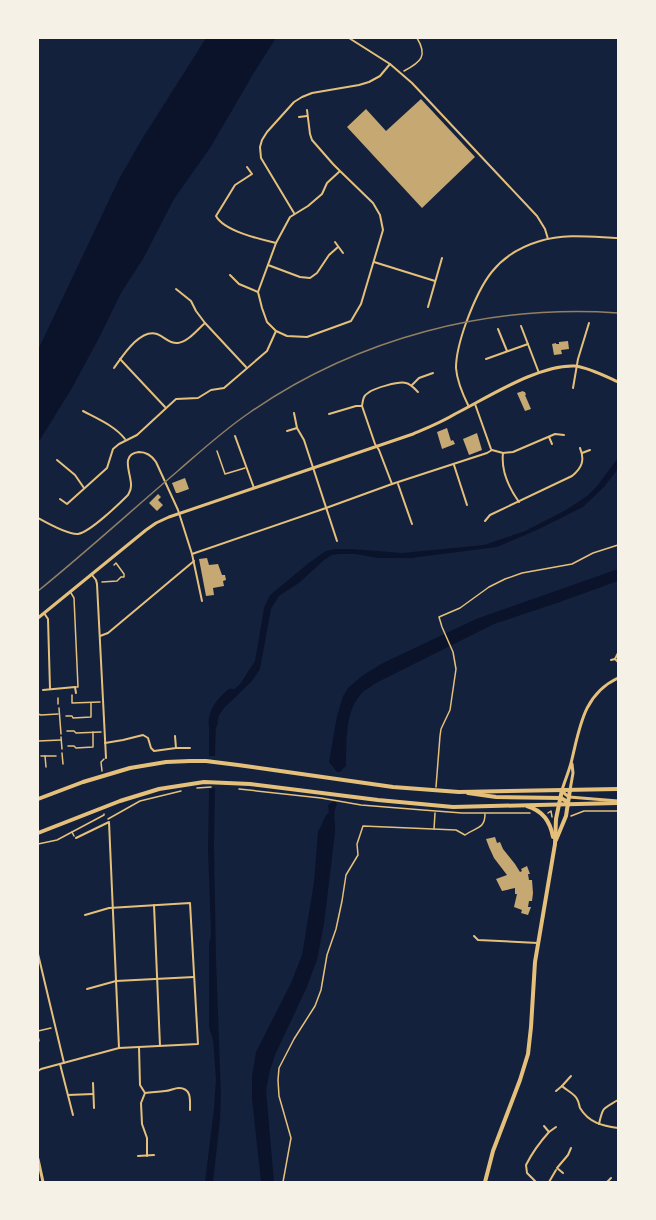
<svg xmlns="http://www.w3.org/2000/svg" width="656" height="1220" viewBox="0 0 656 1220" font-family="'Roboto Condensed',sans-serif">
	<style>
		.water { fill: #0b132b }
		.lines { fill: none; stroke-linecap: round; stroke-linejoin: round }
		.river { stroke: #0b132b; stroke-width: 9 }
		.building { fill: #c6a872 }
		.path { stroke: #e5c07b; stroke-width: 1.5 }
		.service { stroke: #e5c07b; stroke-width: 1.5 }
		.minor { stroke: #e5c07b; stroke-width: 2 }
		.tertiary { stroke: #e5c07b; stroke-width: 3 }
		.primary { stroke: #e5c07b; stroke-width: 4 }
		.trunk { stroke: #e5c07b; stroke-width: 4 }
		.rail { stroke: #918062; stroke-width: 1.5 }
	</style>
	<rect width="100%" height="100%" fill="#14213d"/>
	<!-- water -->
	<g class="water">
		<polygon points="206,38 276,38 255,71 210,148 174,199 143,259 121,293 99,338 72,388 38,443 38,350 119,179 142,139"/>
		<polygon points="618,458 618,469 603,488 583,507 537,530 497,547 411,558 378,558 355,554 339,554 332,555 324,560 299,583 279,596 271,609 260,669 252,681 224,708 219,715 216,724 215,756 209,756 209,725 224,698 240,684 255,661 264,608 270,595 310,562 326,551 335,549 352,549 402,553 484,545 525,531 566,510 587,496 597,486"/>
		<path d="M 618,569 L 618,581 L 557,603 L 494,624 L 376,683 C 372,686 368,688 364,691 C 344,709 347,742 346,766 L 340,772 L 337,772 L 329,762 L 337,716 L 343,696 L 348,688 L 363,675 L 383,663 L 476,619 Z"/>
		<polygon points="215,788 214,845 216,959 221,1096 220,1120 213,1182 205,1182 214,1108 216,1079 213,1040 209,1027 209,944 211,935 208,849 209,789"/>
		<path d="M 333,802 L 336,802 L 337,804 C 332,813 336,823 335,833 L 324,924 L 317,960 L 306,989 L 275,1055 L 270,1070 L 266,1090 L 274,1182 L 261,1182 L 252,1099 L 252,1076 L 256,1052 L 291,983 L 302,955 L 314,882 L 318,831 C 323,825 322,819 329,812 L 328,805 Z"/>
	</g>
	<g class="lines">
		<!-- river -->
		<path class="river" d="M 213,724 C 213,711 222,700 231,693"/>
	</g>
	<!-- building -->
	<g class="building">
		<polygon points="421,99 475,157 422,208 347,127 366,109 386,131"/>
		<polygon points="568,341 569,349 561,350 562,354 554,355 552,344 556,343 556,344 559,344 559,342"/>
		<polygon points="523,391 524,392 525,392 526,395 525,395 531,409 525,411 517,393"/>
		<polygon points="447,428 451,441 453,440 455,444 442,449 437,432"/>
		<polygon points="477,433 482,450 469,455 463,439"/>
		<polygon points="185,478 189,489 178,493 176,493 172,483"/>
		<polygon points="158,494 161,497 158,500 163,505 157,511 149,503"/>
		<polygon points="207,558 209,565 218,564 222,575 225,575 226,580 223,581 224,586 213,588 214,595 206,596 199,559"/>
		<polygon points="495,837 497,843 500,842 503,849 515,864 520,872 522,871 521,869 527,866 530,874 528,874 529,880 532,880 533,893 532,901 529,901 528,907 531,907 528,915 521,913 522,910 514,907 517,894 515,894 515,888 502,891 496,879 507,875 494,858 489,847 486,839"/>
	</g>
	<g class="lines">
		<!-- path -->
		<g class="path">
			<path d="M 404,71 C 421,62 428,56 417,38"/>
			<polyline points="102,582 117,581 121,577 124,577 124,574 116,563 114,565"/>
			<polyline points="72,695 72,703 100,702"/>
			<polyline points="58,698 58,704"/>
			<polyline points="59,708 61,734"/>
			<polyline points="38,714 41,715 58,714"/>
			<polyline points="66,716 72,716 73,718 91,717 91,703"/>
			<polyline points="67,731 74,731 76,733 101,732"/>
			<polyline points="61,737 62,749"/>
			<polyline points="38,741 61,740"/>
			<polyline points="68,746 74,746 76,748 93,747 93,732"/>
			<polyline points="62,753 63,764"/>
			<polyline points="41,756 56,756"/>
			<polyline points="45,756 46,767"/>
			<polyline points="102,771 101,762 104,759"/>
			<polyline points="436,787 440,736 441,729 450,710 456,669 453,652 442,627 439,617 460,608 489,587 505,579 522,573 572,564 593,553 618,545"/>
			<polyline points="197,788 211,787"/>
			<polyline points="239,789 321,798 361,805 423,810 462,813 530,813"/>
			<polyline points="548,813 551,811 552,817"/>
			<polyline points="571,816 584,811 618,811"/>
			<polyline points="108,819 140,801 181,791"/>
			<polyline points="434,829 435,813"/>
			<polyline points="72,832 104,815 104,814"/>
			<polyline points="38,844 57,840 72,832 74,836"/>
			<polyline points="38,1031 51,1028"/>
			<polyline points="38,1036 39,1041 38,1041"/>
			<path d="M 283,1182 L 291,1138 L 279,1096 L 278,1080 L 279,1068 L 294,1039 L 315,1006 L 321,990 L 327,955 L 336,929 L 342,901 L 346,875 L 358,855 L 357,844 L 363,826 L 456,830 L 465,835 C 476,827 485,829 485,814"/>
		</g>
		<!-- service -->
		<g class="service">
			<polyline points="217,451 225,474 245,468"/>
			<polyline points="71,593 74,598 78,687 75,687"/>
		</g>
		<!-- minor -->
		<g class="minor">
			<polyline points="349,38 390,64 412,83 537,216 545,229 548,239"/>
			<polyline points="307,110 310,134 312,140 333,164 340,171 373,203 380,215 383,230 361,304 351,321 307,337 287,336 276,331 267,322 262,308 258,292 276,243 290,217 308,206 322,194 327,183 340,171"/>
			<polyline points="299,117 307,116"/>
			<path d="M 247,167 L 252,174 L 235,185 L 216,216 C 224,231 259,239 276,243"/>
			<polyline points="294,213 261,158 260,147 262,140 267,132 294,102 302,97 312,93 359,85 369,82 380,76 390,64"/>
			<polyline points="335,242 343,253"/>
			<polyline points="374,262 435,281"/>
			<polyline points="268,265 300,277 310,278 317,273 329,255 338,247"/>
			<polyline points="230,275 239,284 258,292"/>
			<polyline points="176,289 191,301 196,311 205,323 246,367"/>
			<polyline points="428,307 442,258"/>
			<polyline points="521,326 539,373"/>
			<polyline points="498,329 507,351"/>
			<polyline points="120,359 165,407"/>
			<polyline points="486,359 528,344"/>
			<path d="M 114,368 C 122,357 140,328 157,334 C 165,337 169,344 178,343 C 188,342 198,329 205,323"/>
			<polyline points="412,385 419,378 433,373"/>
			<polyline points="573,388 578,359 589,323"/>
			<polyline points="475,404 491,449"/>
			<path d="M 362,406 C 363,400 363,396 368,393 C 374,388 399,381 406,383 C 411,384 415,389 418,392"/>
			<path d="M 469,407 C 463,395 457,382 456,368 C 456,352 461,337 466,323 C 481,282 496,254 540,241 C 565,233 593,237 618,238"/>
			<path d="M 83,411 C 98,419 115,426 125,439"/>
			<polyline points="294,413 297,428 304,440 337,541"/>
			<polyline points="329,414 356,406 362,406 375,444 379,450 392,484"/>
			<polyline points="287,431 297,428"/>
			<polyline points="235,436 254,488"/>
			<polyline points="549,437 552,444"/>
			<polyline points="492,450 503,453 513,452 555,434 564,435"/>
			<path d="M 503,453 C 501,470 509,488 519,502"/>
			<polyline points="582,453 590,450"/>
			<polyline points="57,460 75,475 84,488"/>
			<polyline points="454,465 467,505"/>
			<polyline points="398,484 412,524"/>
			<polyline points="60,499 67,504 107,468 113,449 119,444 137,435 176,399 198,398 211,390 224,388 267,351 276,331"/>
			<path d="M 38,518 C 47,523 68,535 78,534 C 90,532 119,504 128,495 C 130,491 131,490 131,486 C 132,475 119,454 139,452 C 147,452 152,456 156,462 L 178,510 L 192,554 L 202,601"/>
			<path d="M 485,521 L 490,515 L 572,476 C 582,468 585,460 580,448"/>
			<polyline points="192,554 326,508 392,484 487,453 492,450"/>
			<polyline points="92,575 96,580 97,584 106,758"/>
			<polyline points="44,613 48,619 50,689"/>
			<polyline points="100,636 108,633 194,561"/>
			<polyline points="615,659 618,653"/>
			<polyline points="611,660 615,659 618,662"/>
			<polyline points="43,690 75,687 76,693"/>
			<polyline points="175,736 176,748 190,748"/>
			<polyline points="105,743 123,740 143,735 148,738 151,748 154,751 176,748"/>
			<polyline points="76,838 109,822 119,1048"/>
			<polyline points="154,905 160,1046"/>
			<polyline points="474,936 478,940 538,943"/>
			<polyline points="38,954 64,1063"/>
			<polyline points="87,989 116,981 194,977"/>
			<polyline points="139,1047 140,1085 145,1093 141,1103 142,1124 147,1138 147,1156"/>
			<polyline points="60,1064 73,1115"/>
			<polyline points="38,1071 41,1069 119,1048 198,1044 190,903 109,908 85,915"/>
			<path d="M 571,1076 L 562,1086 C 566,1090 575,1094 577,1099 C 579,1102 579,1105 580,1108 C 589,1123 603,1126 618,1128"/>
			<polyline points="93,1083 94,1108"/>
			<polyline points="556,1091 562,1086"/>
			<path d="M 145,1093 C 152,1092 158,1092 165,1091 C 170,1091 174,1088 179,1088 C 192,1088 190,1101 190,1110"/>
			<polyline points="68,1095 93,1094"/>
			<path d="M 599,1124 C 603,1106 603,1109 618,1100"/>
			<polyline points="544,1126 549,1132 556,1127"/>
			<polyline points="138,1156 154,1155"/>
			<polyline points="563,1173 557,1168 568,1155 571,1148"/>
			<path d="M 536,1182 L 527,1173 L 526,1165 C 532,1153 540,1142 549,1132"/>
			<polyline points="549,1182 556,1170"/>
			<polyline points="607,1182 611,1178"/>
		</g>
		<!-- tertiary -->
		<g class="tertiary">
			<path d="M 38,618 L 146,530 L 156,523 L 169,517 L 413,434 C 427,428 442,422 455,414 C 487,398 539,364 575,366 C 590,368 605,376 618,382"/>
			<path d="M 618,678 C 584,694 580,726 572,759 C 570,769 565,780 562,790 L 565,794 L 569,797 L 618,801"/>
			<polyline points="570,790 573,773 572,764"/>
			<polyline points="38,1159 43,1182"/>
		</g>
		<!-- primary -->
		<g class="primary">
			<polyline points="468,793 496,797 561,798 566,801 568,805"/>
			<path d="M 527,806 C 543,811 550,821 553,837"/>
			<polyline points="556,840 566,816 570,790"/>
			<polyline points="485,1182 493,1151 520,1080 528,1054 531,1027 535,962 555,844 556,819 562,790"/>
		</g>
		<!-- trunk -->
		<g class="trunk">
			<polyline points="38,799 83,782 130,768 166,762 190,761 206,761 238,765 393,787 459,792 618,789"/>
			<polyline points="38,833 120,801 159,789 204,782 250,784 378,800 453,807 618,803"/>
		</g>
		<!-- rail -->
		<path class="rail" d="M 38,591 C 86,552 132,510 179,470 C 202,450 224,430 249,413 C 357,338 488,304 618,313"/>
	</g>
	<!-- border -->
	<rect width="656" height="1220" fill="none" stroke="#f6f1e7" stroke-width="78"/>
</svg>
